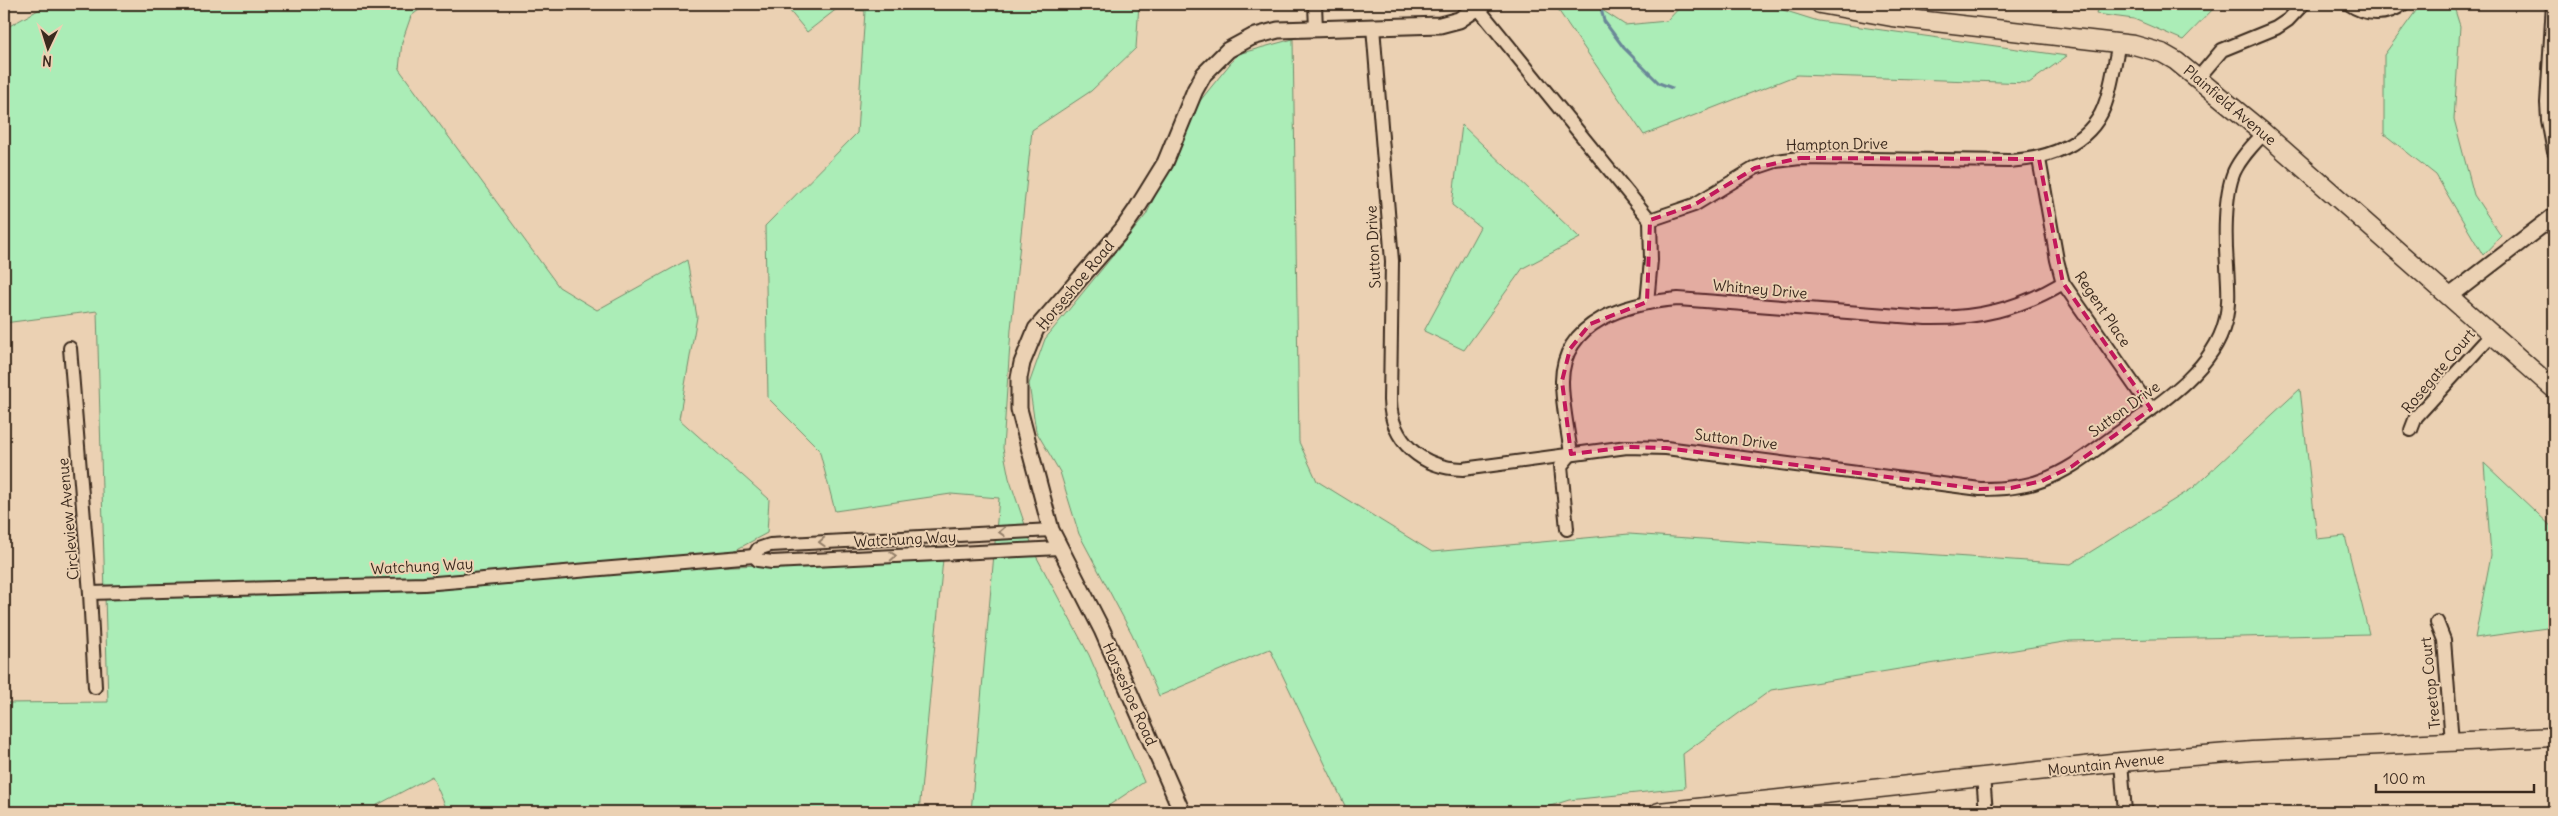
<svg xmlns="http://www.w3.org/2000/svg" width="2558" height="816" viewBox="0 0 2558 816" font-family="Delius,sans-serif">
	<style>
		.green { fill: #abedb7; stroke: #738c6a }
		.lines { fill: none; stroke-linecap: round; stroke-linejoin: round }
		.stream { stroke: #6b8898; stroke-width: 3 }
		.minor-casing { stroke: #3b2a1e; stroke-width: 16 }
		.tertiary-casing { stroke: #3b2a1e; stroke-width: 19 }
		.secondary-casing { stroke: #3b2a1e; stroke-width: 21 }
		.minor { stroke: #ebd1b3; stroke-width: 12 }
		.tertiary { stroke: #ebd1b3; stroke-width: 15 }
		.secondary { stroke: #ebd1b3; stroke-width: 18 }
		.oneway { stroke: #937e68 }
		.marked { fill: #c2185b; fill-opacity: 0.2; stroke: #c2185b; stroke-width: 4; stroke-dasharray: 10 6; stroke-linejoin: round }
		.labels { text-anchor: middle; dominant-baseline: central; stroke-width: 4; stroke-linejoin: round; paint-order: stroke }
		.street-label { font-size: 15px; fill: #3b2a1e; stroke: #ebd1b3 }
	</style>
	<rect width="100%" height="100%" fill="#ebd1b3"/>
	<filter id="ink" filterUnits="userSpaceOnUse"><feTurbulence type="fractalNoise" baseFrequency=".02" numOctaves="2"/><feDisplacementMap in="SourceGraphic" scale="10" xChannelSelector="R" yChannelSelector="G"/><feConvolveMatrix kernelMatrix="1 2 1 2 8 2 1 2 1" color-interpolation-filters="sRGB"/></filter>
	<g filter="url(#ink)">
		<!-- green -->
		<g class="green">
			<polygon points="49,4 427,4 411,16 402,42 399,69 559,287 597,310 687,260 697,317 679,419 769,499 767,533 704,567 943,559 919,812 448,812 432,776 364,812 6,812 4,804 4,703 108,702 97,311 4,323 4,29"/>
			<polygon points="784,4 1139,4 1136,48 1091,91 1032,130 1011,329 1003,448 1009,478 1035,554 1089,655 1144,782 1099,812 971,812 999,498 951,494 835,511 819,449 768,398 765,226 857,133 865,11 838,8 807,32"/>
			<polygon points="1554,4 1593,4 1625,25 1667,21 1683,4 1785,4 1783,10 1818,21 2067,56 2029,83 1797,75 1644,135"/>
			<polygon points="2099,4 2218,4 2183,40 2134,19 2096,14"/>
			<polygon points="2421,4 2453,4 2460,26 2454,119 2474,195 2501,236 2483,255 2436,175 2384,134 2384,55"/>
			<polygon points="1293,39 1299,442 1317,481 1432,552 1629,534 2071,564 2193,488 2300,389 2317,539 2345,536 2369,634 2070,641 1771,690 1683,754 1685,788 1569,800 1531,812 1348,812 1270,649 1159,696 1132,634 1079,534 1060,472 1036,431 1029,384 1045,339 1146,215 1199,102 1238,54"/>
			<polygon points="1462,125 1580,238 1523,268 1464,350 1424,331 1480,227 1452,205"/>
			<polygon points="2484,463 2554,529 2554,627 2475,638 2491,555"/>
		</g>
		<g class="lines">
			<!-- stream -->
			<polyline class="stream" points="1600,4 1604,21 1624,48 1659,83 1672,88"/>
			<!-- minor casing -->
			<g class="minor-casing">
				<g id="minor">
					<polyline points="1315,4 1316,29"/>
					<path d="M 2349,4 C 2366,16 2387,16 2403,4"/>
					<polyline points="2553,4 2547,103 2548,120 2554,152"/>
					<path d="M 1478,8 L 1650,220 L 1694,205 L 1755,168 L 1776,161 L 1800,158 L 2009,161 C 2047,159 2089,145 2104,107 C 2112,87 2114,64 2119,43"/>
					<path d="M 1373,27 L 1392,261 L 1390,400 C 1391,443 1423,468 1463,469 L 1627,447 L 1666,448 L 1980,489 C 2001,489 2023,488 2043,480 C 2071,470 2093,451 2117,434 C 2155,407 2213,371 2225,322 C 2230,304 2228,284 2227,266 C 2225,240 2224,196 2234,172 C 2241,157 2253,145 2264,133"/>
					<polyline points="2199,77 2222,50 2276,28 2288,20 2303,4"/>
					<polyline points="2039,159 2057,260 2063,283 2151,409"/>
					<polyline points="1647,303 1651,260 1650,220"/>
					<polyline points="70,348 90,593 95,687"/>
					<polyline points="2411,430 2416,417 2492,334"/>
					<path d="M 1567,529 L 1561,466 L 1571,454 C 1568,430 1562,405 1562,381 C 1563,320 1628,303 1678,299 L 1926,318 C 1977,319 2019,309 2063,283"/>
					<polyline points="1051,530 770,545 758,549 754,556 758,560 772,562 1060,548"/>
					<polyline points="90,593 424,584 754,556"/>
					<polyline points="2437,622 2444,640 2452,742"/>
					<polyline points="2121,762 2125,812"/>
					<polyline points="1983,777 1986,812"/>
				</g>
			</g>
			<!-- tertiary casing -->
			<g class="tertiary-casing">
				<g id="tertiary">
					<polyline points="2450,296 2554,216"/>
					<polyline points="1182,812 1102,630 1051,530 1019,409 1019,378 1022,363 1036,329 1122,230 1136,210 1165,163 1195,90 1204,74 1228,50 1252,37 1278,30 1440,25 1459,20 1483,4"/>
				</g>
			</g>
			<!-- secondary casing -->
			<g class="secondary-casing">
				<g id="secondary">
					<polyline points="1820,4 1892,17 2134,45 2162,53 2176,61 2264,133 2554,389"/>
					<polyline points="1659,812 2121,762 2252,751 2554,737"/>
				</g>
			</g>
			<!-- minor -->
			<use href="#minor" class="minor"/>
			<!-- tertiary -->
			<use href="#tertiary" class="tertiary"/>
			<!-- secondary -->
			<use href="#secondary" class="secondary"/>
		</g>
		<!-- one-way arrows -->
		<defs><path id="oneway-chevron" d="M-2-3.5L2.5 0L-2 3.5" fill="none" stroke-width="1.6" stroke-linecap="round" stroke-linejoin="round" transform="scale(1.25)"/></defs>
		<g class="oneway">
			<use href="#oneway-chevron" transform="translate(1002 532) rotate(177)"/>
			<use href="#oneway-chevron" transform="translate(822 542) rotate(177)"/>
			<use href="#oneway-chevron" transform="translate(893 556) rotate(-3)"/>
		</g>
	</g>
	<!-- marked area -->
	<path class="marked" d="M 1800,158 L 2039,159 L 2063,283 L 2151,409 L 2071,467 L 2042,481 L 2011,488 L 1980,489 L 1666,448 L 1627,447 L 1571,454 L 1562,381 L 1570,349 L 1590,324 L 1647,302 L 1650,220 L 1694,205 L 1755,168 Z"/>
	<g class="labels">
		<!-- street labels -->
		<g class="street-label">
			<text transform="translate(2230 105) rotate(40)">Plainfield Avenue</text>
			<text transform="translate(1837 144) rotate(-1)">Hampton Drive</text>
			<text transform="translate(1373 247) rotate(-93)">Sutton Drive</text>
			<text transform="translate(1075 285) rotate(-50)">Horseshoe Road</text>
			<text transform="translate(1760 289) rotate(5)">Whitney Drive</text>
			<text transform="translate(2103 309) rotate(56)">Regent Place</text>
			<text transform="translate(2438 371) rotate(-50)">Rosegate Court</text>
			<text transform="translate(2124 409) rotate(-36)">Sutton Drive</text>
			<text transform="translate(1736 439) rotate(7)">Sutton Drive</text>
			<text transform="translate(68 519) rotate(-95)">Circleview Avenue</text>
			<text transform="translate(905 539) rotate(-3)">Watchung Way</text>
			<text transform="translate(422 566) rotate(-3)">Watchung Way</text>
			<text transform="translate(2430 683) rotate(-96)">Treetop Court</text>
			<text transform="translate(1130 694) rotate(66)">Horseshoe Road</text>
			<text transform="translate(2106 764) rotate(-6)">Mountain Avenue</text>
		</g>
	</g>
	<!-- margin -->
	<rect width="2558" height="816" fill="none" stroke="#ebd1b3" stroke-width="20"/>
	<rect x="10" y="10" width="2538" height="796" fill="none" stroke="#3b2a1e" stroke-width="2" filter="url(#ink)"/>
	<!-- north arrow -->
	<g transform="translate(48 48) rotate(184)" stroke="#ebd1b3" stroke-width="4" paint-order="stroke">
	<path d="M0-4L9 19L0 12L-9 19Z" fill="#3b2a1e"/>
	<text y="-8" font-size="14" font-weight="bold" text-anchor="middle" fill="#3b2a1e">N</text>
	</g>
	<!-- scale -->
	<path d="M2376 784v8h158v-8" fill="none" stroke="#3b2a1e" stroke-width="2.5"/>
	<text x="2383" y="784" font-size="15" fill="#3b2a1e" stroke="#ebd1b3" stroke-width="4" paint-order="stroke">100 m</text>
</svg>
